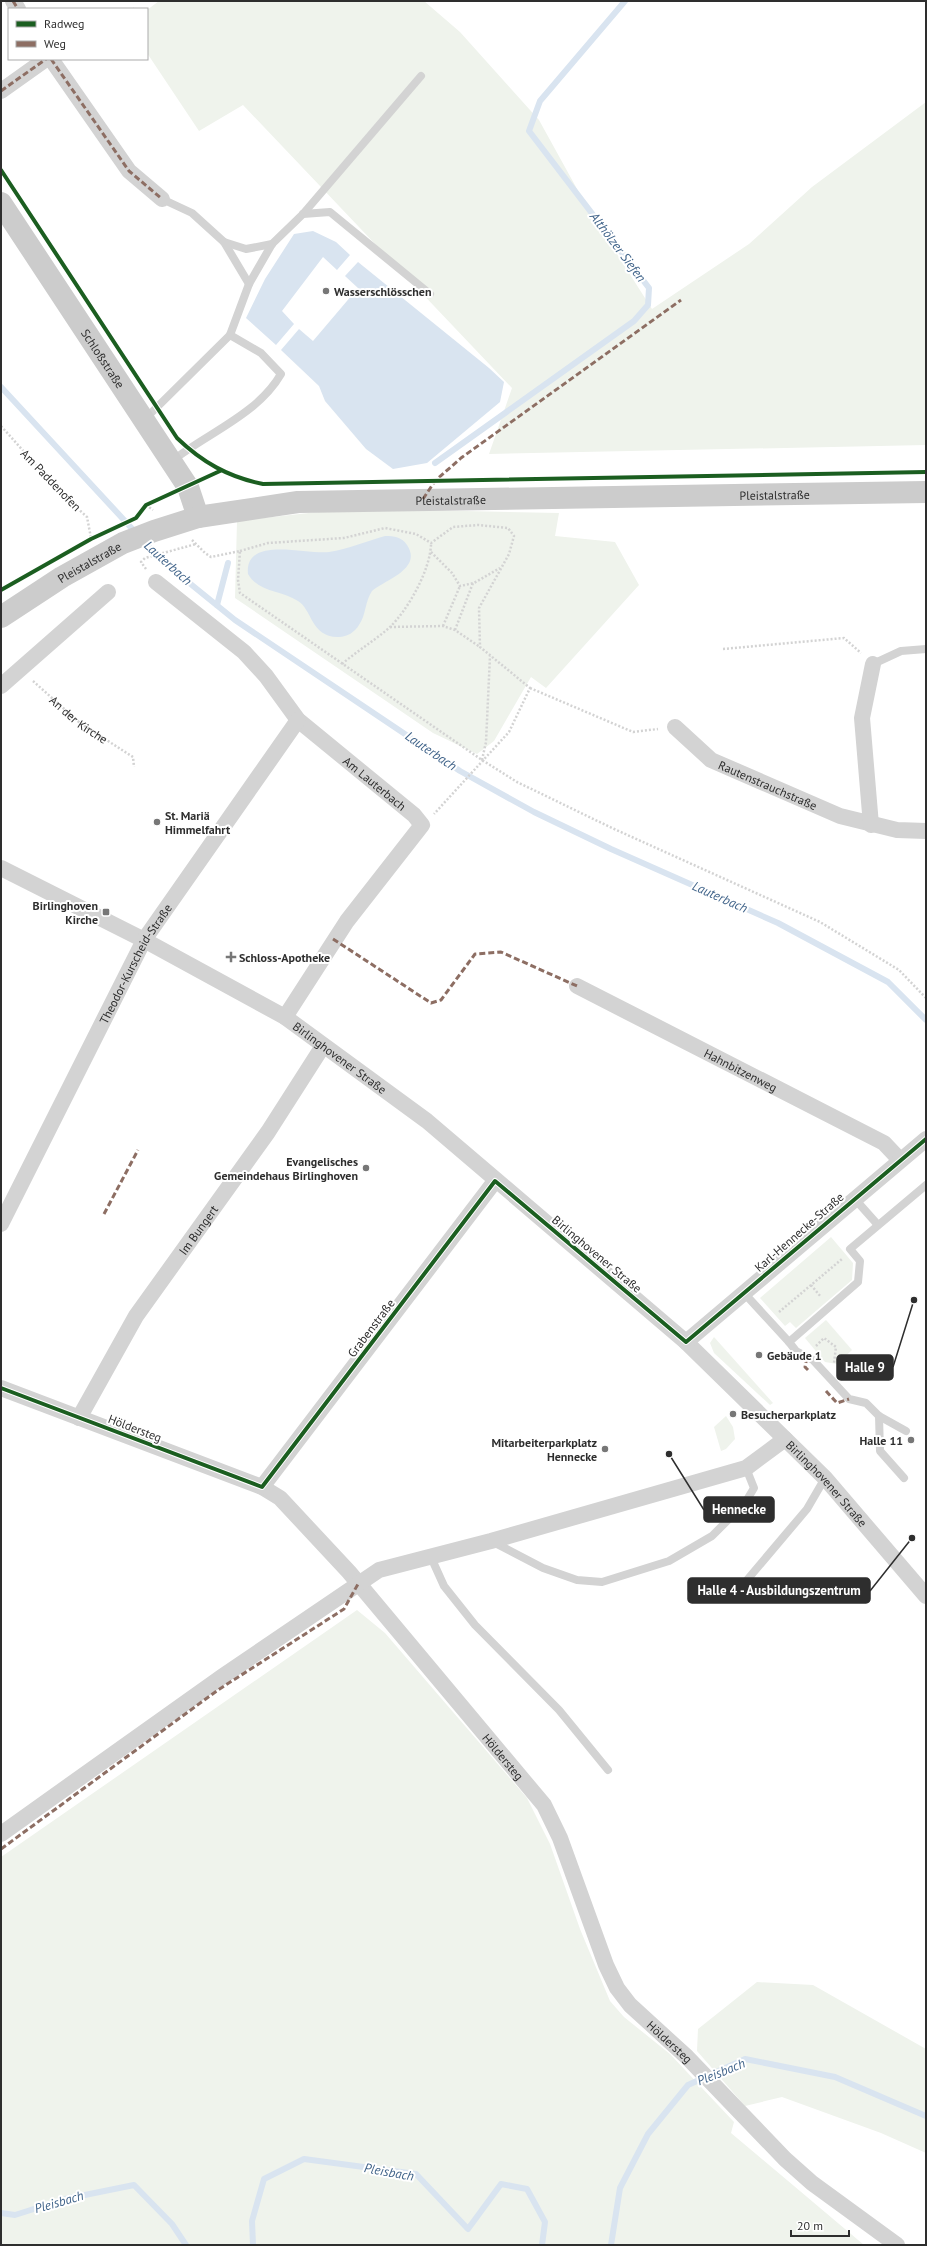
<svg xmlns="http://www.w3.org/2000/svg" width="927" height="2246" viewBox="0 0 927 2246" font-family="'PT Sans',sans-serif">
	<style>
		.green { fill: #eff3ec }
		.water { fill: #d9e4f0 }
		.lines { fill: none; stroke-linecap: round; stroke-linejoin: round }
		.stream { stroke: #d9e4f0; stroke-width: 6 }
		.path { stroke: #d3d3d3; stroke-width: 2.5; stroke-dasharray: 2 2; stroke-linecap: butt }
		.service { stroke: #d3d3d3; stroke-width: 8 }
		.minor { stroke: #d3d3d3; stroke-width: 16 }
		.secondary { stroke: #ccc; stroke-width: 22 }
		.quiet { stroke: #8d6e63; stroke-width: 3; stroke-dasharray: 6 3; stroke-linecap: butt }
		.cycleway-casing { stroke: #fff; stroke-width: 6 }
		.cycleway { stroke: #1b5e20; stroke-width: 4 }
		.poi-dot { fill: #777; stroke: #fff; stroke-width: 1.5 }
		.labels { text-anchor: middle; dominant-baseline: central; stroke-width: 4; stroke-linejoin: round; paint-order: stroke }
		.poi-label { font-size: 12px; font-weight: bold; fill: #2e2e2e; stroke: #fff; text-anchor: start }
		.street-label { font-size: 12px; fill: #2e2e2e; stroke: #fff }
		.water-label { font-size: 13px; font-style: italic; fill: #41648a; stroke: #fff }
		.leader { fill: none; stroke: #2e2e2e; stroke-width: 1.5 }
		.callout-dot { fill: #2e2e2e; stroke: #fff; stroke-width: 1.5 }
		.callout { fill: #2e2e2e; stroke: #2e2e2e; stroke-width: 1.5 }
		.callout-label { font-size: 13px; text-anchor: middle; font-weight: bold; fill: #fff }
	</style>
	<rect width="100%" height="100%" fill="#fff"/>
	<!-- green -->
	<g class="green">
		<polygon points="159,1 424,1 460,32 539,120 587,207 652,309 749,244 812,187 926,102 926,445 489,454 512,388 243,105 199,131 147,53 147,10"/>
		<polygon points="374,509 559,513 555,536 615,542 639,585 546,688 531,677 494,741 477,754 433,733 235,598 237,521 318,512"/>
		<polygon points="831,1237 853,1263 852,1280 796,1328 790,1322 785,1326 760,1298"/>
		<polygon points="826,1320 852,1350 837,1364 825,1362 805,1338"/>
		<polygon points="714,1337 773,1403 770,1405 714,1353 710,1343"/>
		<polygon points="726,1416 733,1427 735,1439 726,1449 721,1451 714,1427"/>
		<polygon points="357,1610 385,1633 527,1798 550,1844 580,1929 610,2001 624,2017 670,2054 734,2122 731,2133 864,2245 1,2245 1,1857"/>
		<polygon points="757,1982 813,1985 926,2049 926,2153 881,2133 782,2097 745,2106 697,2051 698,2029"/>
	</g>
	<!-- water -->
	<g class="water">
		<polygon points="313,231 336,242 350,255 337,270 323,257 282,311 294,324 276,345 246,318 265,279 294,234"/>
		<polygon points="358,262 489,368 504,382 500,402 427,463 393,469 366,449 325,401 319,386 281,350 299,329 313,341 358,288 345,276"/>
		<path d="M 385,536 C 394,536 402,537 407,545 C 423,569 385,580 372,591 C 365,601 366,615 359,625 C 355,632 347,637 339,637 C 311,638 312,609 298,601 C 281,590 259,593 248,574 C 244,535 307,555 329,552 C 348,549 367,541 385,536 Z"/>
	</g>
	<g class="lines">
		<!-- stream -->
		<g class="stream">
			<polyline points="1,387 161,560 235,620 460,771 534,812 611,849 778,923 888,982 926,1020"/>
			<polyline points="435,463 634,321 648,305 649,288 529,131 540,101 625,1"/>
			<polyline points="217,605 228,563"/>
			<polyline points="1,2213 15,2215 65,2199 134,2185 172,2224 186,2245"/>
			<polyline points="253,2245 252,2221 264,2179 304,2159 416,2174 468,2229 501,2184 527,2189 545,2222 542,2245"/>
			<polyline points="611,2245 620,2188 648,2134 688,2085 745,2059 835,2077 926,2116"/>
		</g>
		<!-- path -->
		<g class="path">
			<polyline points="133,9 134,9"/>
			<polyline points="1,426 62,494 87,517 91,538"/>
			<polyline points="146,505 153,510"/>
			<polyline points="192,540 205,553 211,557 240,551 238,580 240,593 482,760 517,782 612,828 820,922 899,970 926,998"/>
			<polyline points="240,551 268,543 344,538 385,528 416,534 431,543 453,527 478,525 508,528 514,536 509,554 479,608 480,647 530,688 509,732 434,814"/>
			<polyline points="431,552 452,573 460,586 474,583 500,568"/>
			<polyline points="146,569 141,562 145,558 196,544"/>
			<polyline points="443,626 460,586"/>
			<polyline points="390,627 443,626 455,630 480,647"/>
			<polyline points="455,630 473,583"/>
			<polyline points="723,649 844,638 861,653"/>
			<path d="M 342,664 C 357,651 374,641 389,628 C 408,610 431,569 431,543"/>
			<path id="s1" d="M 33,681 L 80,723 L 133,757 L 134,767"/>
			<polyline points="530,688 633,732 658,729"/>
			<polyline points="482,760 486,742 490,656"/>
			<polyline points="811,1285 821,1297"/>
			<polyline points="779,1312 842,1259"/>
			<polyline points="816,1346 824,1338 836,1347 834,1363"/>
		</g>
		<!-- service -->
		<g class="service">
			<polyline points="162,199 192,213 224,242 246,249 272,244"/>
			<polyline points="303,214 330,212 430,294"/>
			<polyline points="224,242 249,284"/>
			<polyline points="230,335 249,284 272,244 303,214 421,76"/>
			<path d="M 145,419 L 230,335 L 261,353 L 281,374 C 258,414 208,433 172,461"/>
			<polyline points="873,664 901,651 926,649"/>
			<polyline points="854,1198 878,1225"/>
			<polyline points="744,1293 789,1342"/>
			<polyline points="879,1416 880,1451 904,1478"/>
			<polyline points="906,1431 879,1416 866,1403 849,1399 813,1360 796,1351 789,1342 858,1282 860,1261 850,1249 926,1185"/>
			<polyline points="493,1542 543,1568 577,1580 602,1582 669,1561 712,1536 745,1503 754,1488 746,1468"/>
			<polyline points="430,1555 444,1586 475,1625 559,1710 608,1770"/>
			<polyline points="736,1593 807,1509 825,1478"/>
		</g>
		<!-- minor -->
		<g class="minor">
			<polyline points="13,1 18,9"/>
			<polyline points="51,59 129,171 162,199"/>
			<polyline points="1,91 46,59"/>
			<path id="s2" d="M 156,582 L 244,652 L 266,676 L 298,720 L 414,815 L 422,825 L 347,921 L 285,1017"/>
			<polyline points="1,686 108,592"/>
			<path id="s3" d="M 675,727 L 711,760 L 840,816 L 897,830 L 926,831"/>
			<polyline points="871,825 862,718 873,664"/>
			<path id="s4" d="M 1,868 L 144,940 L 285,1017 L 427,1121 L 686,1342 L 825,1478 L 926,1596"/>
			<path id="s5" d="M 577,986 L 884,1143 L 900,1160"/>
			<path id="s6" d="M 1,1224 L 144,940 L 298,720"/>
			<polyline points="686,1342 926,1139"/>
			<path id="s7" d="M 1,1388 L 262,1487 L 280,1498 L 349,1572 L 544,1805 L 560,1838 L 606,1965 L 617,1988 L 630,2005 L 687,2057 L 785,2159 L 812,2183 L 897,2245"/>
			<path id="s8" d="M 79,1418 L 136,1316 L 268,1132 L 323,1046"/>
			<polyline points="262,1487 495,1181"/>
			<polyline points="1,1834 223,1676 379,1570 491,1541 746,1468 785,1439"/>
		</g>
		<!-- secondary -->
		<g class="secondary">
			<path id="s9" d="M 1,203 L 188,487 L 198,517"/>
			<path id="s10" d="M 1,617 L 62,577 L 123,543 L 154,531 L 198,517 L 298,502 L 926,492"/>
		</g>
		<!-- quiet -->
		<g class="quiet">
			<polyline points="13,1 18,9"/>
			<polyline points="51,59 129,171 162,199"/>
			<polyline points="1,91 46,59"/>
			<polyline points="423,499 435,481 461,458 681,300"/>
			<polyline points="333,939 431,1003 441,1000 475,954 501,952 577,986"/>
			<polyline points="104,1214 138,1150"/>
			<polyline points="807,1357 805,1367 808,1370"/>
			<polyline points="826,1391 837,1403 849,1399"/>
			<polyline points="1,1849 218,1690 344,1609 358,1584"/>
		</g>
		<!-- cycleway casing -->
		<g class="cycleway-casing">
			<g id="cycleway">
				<path d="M 1,170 L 177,438 C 202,462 228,477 263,484 L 926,472"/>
				<polyline points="1,590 91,539 136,518 146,505 220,471"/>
				<polyline points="1,1388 262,1487 495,1181 686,1342 926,1139"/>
			</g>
		</g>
		<!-- cycleway -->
		<use href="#cycleway" class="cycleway"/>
	</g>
	<!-- markers -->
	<g class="poi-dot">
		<circle cx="326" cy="291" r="4"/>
		<circle cx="157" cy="822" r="4"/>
		<rect x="102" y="908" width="8" height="8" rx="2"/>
		<path d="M229 951h4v4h4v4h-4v4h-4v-4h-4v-4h4z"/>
		<circle cx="366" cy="1168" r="4"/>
		<circle cx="759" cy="1355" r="4"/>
		<circle cx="733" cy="1414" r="4"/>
		<circle cx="911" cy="1440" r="4"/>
		<circle cx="605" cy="1449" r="4"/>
	</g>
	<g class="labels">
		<!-- poi labels -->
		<g class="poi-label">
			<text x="334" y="291">Wasserschlösschen</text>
			<text x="165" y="815">St. Mariä<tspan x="165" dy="14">Himmelfahrt</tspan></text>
			<text x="98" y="905" text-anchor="end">Birlinghoven<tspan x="98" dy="14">Kirche</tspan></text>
			<text x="239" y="957">Schloss-Apotheke</text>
			<text x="358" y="1161" text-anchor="end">Evangelisches<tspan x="358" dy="14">Gemeindehaus Birlinghoven</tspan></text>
			<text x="767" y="1355">Gebäude 1</text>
			<text x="741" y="1414">Besucherparkplatz</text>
			<text x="903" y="1440" text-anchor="end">Halle 11</text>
			<text x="597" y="1442" text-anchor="end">Mitarbeiterparkplatz<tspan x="597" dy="14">Hennecke</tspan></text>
		</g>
		<!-- street labels -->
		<g class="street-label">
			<text stroke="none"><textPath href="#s9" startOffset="186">Schloßstraße</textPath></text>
			<text transform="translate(51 480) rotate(46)">Am Paddenofen</text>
			<text stroke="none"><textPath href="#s10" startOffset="800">Pleistalstraße</textPath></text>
			<text stroke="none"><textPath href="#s10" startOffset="476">Pleistalstraße</textPath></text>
			<text stroke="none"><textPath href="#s10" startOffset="104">Pleistalstraße</textPath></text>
			<text stroke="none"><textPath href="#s1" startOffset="60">An der Kirche</textPath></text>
			<text stroke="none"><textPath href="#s2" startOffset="299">Am Lauterbach</textPath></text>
			<text stroke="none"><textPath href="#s3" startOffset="111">Rautenstrauchstraße</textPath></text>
			<text stroke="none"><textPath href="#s6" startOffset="293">Theodor-Kurscheid-Straße</textPath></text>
			<text stroke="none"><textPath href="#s4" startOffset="389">Birlinghovener Straße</textPath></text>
			<text stroke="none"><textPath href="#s5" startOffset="184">Hahnbitzenweg</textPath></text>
			<text stroke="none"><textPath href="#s8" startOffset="223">Im Bungert</textPath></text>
			<text transform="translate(799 1232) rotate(-41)">Karl-Hennecke-Straße</text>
			<text transform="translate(597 1254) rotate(40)">Birlinghovener Straße</text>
			<text transform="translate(371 1328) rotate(-53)">Grabenstraße</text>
			<text transform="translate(135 1428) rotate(21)">Höldersteg</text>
			<text stroke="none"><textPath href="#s4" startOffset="1037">Birlinghovener Straße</textPath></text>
			<text stroke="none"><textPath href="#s7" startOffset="642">Höldersteg</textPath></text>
			<text stroke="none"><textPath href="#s7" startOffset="978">Höldersteg</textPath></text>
		</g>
		<!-- water labels -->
		<g class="water-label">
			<text transform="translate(618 247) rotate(53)">Althölzer Siefen</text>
			<text transform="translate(168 563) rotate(42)">Lauterbach</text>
			<text transform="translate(431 751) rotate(34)">Lauterbach</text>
			<text transform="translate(720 897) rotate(24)">Lauterbach</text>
			<text transform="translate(721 2072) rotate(-22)">Pleisbach</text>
			<text transform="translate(389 2172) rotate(10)">Pleisbach</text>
			<text transform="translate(59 2202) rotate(-16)">Pleisbach</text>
		</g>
	</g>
	<!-- callouts -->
	<path class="leader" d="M914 1300L893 1367M669 1454L704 1510M912 1538L870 1591"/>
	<g class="callout-dot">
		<circle cx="914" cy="1300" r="4"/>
		<circle cx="669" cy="1454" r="4"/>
		<circle cx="912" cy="1538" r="4"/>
	</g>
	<g class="callout">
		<rect x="837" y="1355" width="56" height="25" rx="4"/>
		<rect x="704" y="1497" width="70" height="25" rx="4"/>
		<rect x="688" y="1578" width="182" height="25" rx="4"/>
	</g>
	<g class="callout-label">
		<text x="865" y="1372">Halle 9</text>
		<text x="739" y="1514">Hennecke</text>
		<text x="779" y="1595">Halle 4 - Ausbildungszentrum</text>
	</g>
	<!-- border -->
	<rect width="927" height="2246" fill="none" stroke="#2e2e2e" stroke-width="4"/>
	<!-- legend -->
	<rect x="8" y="8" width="140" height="52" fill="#ffffff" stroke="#ababab"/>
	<rect x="16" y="21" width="20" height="6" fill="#1b5e20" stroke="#ababab"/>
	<text x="44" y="28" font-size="12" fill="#2e2e2e">Radweg</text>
	<rect x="16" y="41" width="20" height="6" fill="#8d6e63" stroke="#ababab"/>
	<text x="44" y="48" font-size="12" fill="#2e2e2e">Weg</text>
	<!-- scale -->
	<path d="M791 2230v6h58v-6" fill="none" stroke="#2e2e2e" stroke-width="2"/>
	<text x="797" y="2230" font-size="12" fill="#2e2e2e" stroke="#ffffff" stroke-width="3" paint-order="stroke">20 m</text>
</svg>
